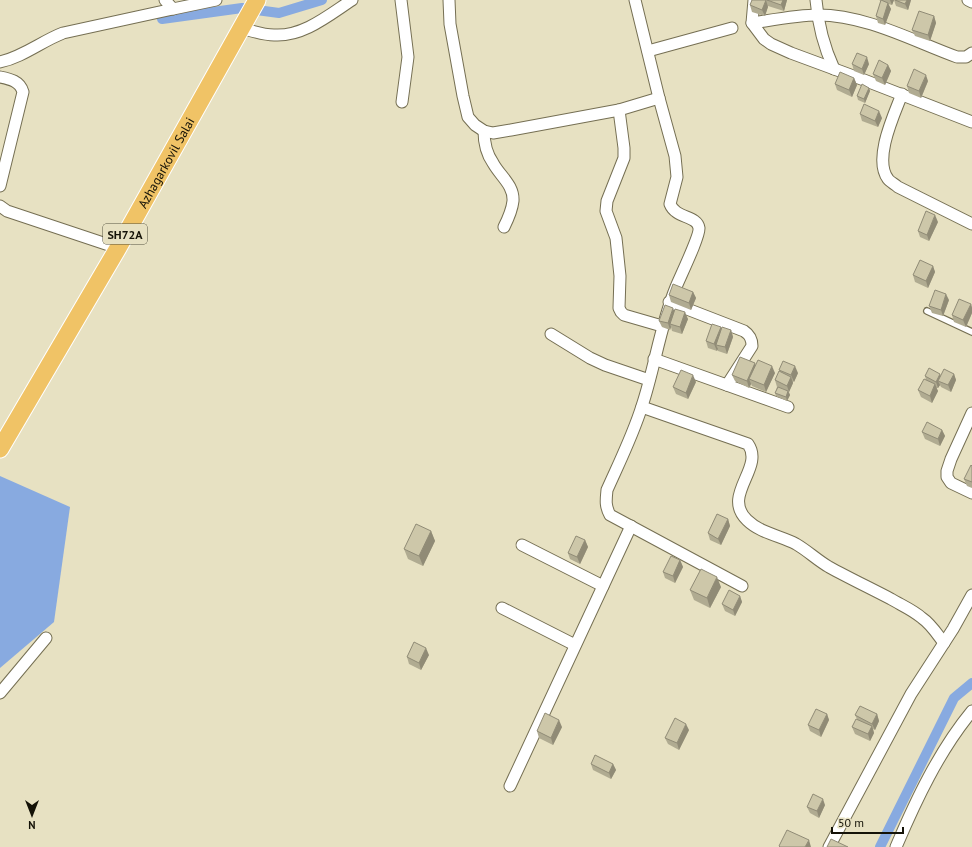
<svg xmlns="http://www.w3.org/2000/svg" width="972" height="847" viewBox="0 0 972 847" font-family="'PT Sans',sans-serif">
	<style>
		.water { fill: #88aae0 }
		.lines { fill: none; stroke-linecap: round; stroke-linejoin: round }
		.canal { stroke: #88aae0; stroke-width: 10 }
		.lane-casing { stroke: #756f53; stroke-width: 8 }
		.street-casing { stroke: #756f53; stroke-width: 13 }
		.primary-casing { stroke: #fff; stroke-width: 19 }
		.lane { stroke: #fff; stroke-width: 5.5 }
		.street { stroke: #fff; stroke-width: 11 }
		.primary { stroke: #f0c366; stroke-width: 17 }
		.wall { fill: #b0ab91 }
		.shaded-wall { fill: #908b76 }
		.building { fill: #cdc7a9; stroke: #908b76 }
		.labels { text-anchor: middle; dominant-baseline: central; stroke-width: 4; stroke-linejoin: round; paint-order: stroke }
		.shield { fill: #e7e1c2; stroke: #53503f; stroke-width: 1 }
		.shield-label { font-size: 12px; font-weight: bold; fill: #141207 }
		.street-label { font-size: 13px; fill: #141207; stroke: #e7e1c2 }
	</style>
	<rect width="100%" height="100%" fill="#e7e1c2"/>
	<!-- water -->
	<polygon class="water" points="0,476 70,507 54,622 0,668"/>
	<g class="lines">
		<!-- canal -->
		<g class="canal">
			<polyline points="162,19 242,8 279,13 322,0"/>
			<polyline points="880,847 954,698 972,683"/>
		</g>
		<!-- lane casing -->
		<g class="lane-casing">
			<polyline id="lane" points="927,311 972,332"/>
		</g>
		<!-- street casing -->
		<g class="street-casing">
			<g id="street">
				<polyline points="165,0 173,9 216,0"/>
				<polyline points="401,0 408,57 402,102"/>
				<polyline points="449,0 450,24 463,96 468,117 475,125 484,131 493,133 511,130 619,110 659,98"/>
				<path d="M 635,0 L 659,98 L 675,156 L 677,177 L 670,204 C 676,219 697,215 699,228 C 700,236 680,277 676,287 C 660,326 655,367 642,406 C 633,435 619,463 607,490 C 606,500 605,506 610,515 L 742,586"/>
				<polyline points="754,0 752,23 764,39 771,44 791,53 864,80 972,122"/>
				<path d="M 816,0 C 818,24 824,47 834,69"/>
				<polyline points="968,0 972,2"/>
				<path d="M 752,23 C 772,20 798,15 818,15 C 866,15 913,41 957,57 L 966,57 L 972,53"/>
				<path d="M 241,28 C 252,31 263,35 274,35 C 303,37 329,15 352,0"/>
				<polyline points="648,51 732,28"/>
				<path d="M 0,62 C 23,57 42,41 63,33 L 173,9"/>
				<path d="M 0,77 C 10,79 20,81 23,92 L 0,186"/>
				<path d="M 902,94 C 894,115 873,159 888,179 C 890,182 895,184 898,187 L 972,224"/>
				<polyline points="619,110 624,148 624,158 607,201 606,211 616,238 620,276 619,308 621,312 624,315 662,326"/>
				<path d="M 484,131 C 484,143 486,153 493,163 C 500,176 514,185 513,201 C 512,210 508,219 504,227"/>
				<polyline points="0,206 7,211 118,248"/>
				<path d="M 669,302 L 744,331 C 750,335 752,339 752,346 L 727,385"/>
				<polyline points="551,334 590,358 605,365 649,380"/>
				<polyline points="654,359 788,407"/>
				<path d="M 642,407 L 748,444 C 765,468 721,495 747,520 C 760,533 781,536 796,544 C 808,551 817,560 829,567 C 849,578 870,588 891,599 C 901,605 913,610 922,618 C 931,624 937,634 944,643"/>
				<polyline points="972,413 951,459 947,471 947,477 951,483 972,493"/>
				<polyline points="522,545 603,586"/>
				<polyline points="502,608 575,645"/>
				<polyline points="0,693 46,638"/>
				<polyline points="510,786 631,526"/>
				<polyline points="829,847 911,694 953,629 972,595"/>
				<path d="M 896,847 C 916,800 939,751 972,711"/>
			</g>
		</g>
		<!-- primary casing -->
		<g class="primary-casing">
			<g id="primary">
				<path id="s1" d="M 0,449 L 118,248 L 257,0"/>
			</g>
		</g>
		<!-- lane -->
		<use href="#lane" class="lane"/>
		<!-- street -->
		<use href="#street" class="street"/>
		<!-- primary -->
		<use href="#primary" class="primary"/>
	</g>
	<!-- wall -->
	<g class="wall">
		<polygon points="752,0 787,0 784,11 768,6 765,16 752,12 750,5"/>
		<polygon points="879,0 894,0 892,5 888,4 891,9 885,25 878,23 876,16 881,1"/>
		<polygon points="894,0 911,0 908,10 896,6"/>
		<polygon points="934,16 936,23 930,41 915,36 912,30"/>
		<polygon points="852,64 869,64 864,75 854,71"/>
		<polygon points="888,65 891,71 885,85 876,81 873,74"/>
		<polygon points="854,78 857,85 852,97 837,90 835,84"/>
		<polygon points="928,81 921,98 909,93 907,86"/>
		<polygon points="869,88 870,91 865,103 858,100 857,96"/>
		<polygon points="860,114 882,118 878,127 862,121"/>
		<polygon points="938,222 929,241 920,237 918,231"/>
		<polygon points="933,266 935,272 928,288 915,282 913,275"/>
		<polygon points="693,292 696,298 691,310 671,302 669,295"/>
		<polygon points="949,300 943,316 932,313 929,306"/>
		<polygon points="971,304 972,308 972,313 966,327 954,322 952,315"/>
		<polygon points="674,312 688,319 682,334 672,331 671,327 670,330 662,327 659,321"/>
		<polygon points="721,327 721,329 731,330 733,337 727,354 718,351 718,349 717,351 708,348 706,341"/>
		<polygon points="755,363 755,365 775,373 766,392 752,386 751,384 749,388 735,381 732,375"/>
		<polygon points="779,370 798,373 794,382 793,381 793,383 789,392 790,395 787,401 776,396 775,393 777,387 775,380 780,372"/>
		<polygon points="954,374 956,380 951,392 941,387 940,385 938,388 936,388 938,391 932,403 921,397 918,390 926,380 925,376 940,376"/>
		<polygon points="696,382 688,399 676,394 673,387"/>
		<polygon points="942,430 945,436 940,446 925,439 922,432"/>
		<polygon points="972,466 972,488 967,486 964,479"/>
		<polygon points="728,519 730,526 721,545 710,540 708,533"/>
		<polygon points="431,531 435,541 423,566 408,559 404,549"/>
		<polygon points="585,540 588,547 580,564 570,559 568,553"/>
		<polygon points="680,560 683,567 675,583 665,578 663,572"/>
		<polygon points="721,587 710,608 694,600 690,590"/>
		<polygon points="740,596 742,602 735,616 725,611 722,604"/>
		<polygon points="429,655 421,670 409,664 407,657"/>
		<polygon points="827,714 829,720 821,737 810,731 808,725"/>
		<polygon points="877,714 879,721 875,730 873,729 874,733 870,741 855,734 852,727 857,719 855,715"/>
		<polygon points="562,727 553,745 539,738 537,731"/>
		<polygon points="689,730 679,750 668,744 665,738"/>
		<polygon points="591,764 613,764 616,770 611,779 593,770"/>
		<polygon points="825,805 819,818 810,813 807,807"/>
	</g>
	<!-- shaded-wall -->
	<g class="shaded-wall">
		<polygon points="766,0 768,7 765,16 762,10"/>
		<polygon points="783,0 787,0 784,11 781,5"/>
		<polygon points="890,0 894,0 892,5"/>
		<polygon points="907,0 911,0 908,10 905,4"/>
		<polygon points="888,3 891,9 885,25 883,19"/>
		<polygon points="934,16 936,23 930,41 928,35"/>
		<polygon points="867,57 869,64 864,75 862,69"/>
		<polygon points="888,65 891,71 885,85 882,78"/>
		<polygon points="926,75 928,81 921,98 919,91"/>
		<polygon points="854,78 857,85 852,97 849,90"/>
		<polygon points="869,88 870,91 865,103 864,99"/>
		<polygon points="879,111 882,118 878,127 875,121"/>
		<polygon points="935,215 938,222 929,241 927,235"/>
		<polygon points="933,266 935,272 928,288 926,281"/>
		<polygon points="693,292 696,298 691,310 689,303"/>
		<polygon points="946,294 949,300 943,316 941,310"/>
		<polygon points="971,304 972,308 972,313 966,327 963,320"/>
		<polygon points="673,308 676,315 670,324 671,327 670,330 668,323"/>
		<polygon points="685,312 688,319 682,334 680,327"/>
		<polygon points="721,327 723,333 716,345 718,349 717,351 714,344"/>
		<polygon points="731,330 733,337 727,354 725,347"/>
		<polygon points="755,363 757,370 749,379 751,384 749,388 747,381"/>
		<polygon points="772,366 775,373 766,392 764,385"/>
		<polygon points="795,366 798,373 794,382 791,375"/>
		<polygon points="940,374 942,380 938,381 940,385 938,388 936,382"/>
		<polygon points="954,374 956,380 951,392 948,385"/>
		<polygon points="693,375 696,382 688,399 686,393"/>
		<polygon points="791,377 793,383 789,392 787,386"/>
		<polygon points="935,384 938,391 932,403 930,396"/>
		<polygon points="788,391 790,395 787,401 786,397"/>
		<polygon points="942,430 945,436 940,446 938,439"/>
		<polygon points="728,519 730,526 721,545 718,539"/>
		<polygon points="431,531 435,541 423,566 419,556"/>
		<polygon points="585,540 588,547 580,564 577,557"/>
		<polygon points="680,560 683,567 675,583 673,576"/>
		<polygon points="717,577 721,587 710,608 707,598"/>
		<polygon points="740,596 742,602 735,616 733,610"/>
		<polygon points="426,648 429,655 421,670 419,663"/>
		<polygon points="827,714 829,720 821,737 819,730"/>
		<polygon points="877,714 879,721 875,730 872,724"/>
		<polygon points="559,720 562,727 553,745 551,738"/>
		<polygon points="686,724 689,730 679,750 677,743"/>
		<polygon points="872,726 874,733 870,741 868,734"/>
		<polygon points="613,764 616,770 611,779 609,773"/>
		<polygon points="823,799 825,805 819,818 817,811"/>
		<polygon points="809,840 811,847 805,847"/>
	</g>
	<!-- building -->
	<g class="building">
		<polygon points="752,0 766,0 762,10 750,5"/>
		<polygon points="767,0 783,0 781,5"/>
		<polygon points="881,0 888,3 883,19 876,16"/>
		<polygon points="895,0 907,0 905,4"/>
		<polygon points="919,11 934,16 928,35 912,30"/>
		<polygon points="857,53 867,57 862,69 852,64"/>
		<polygon points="879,60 888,65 882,78 873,74"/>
		<polygon points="914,69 926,75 919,91 907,86"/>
		<polygon points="840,72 854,78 849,90 835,84"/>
		<polygon points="862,84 869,88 864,99 857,96"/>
		<polygon points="864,104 879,111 875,121 860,114"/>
		<polygon points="926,211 935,215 927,235 918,231"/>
		<polygon points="920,260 933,266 926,281 913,275"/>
		<polygon points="673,284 693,292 689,303 669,295"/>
		<polygon points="935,290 946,294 941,310 929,306"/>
		<polygon points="959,299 971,304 963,320 952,315"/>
		<polygon points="665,305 673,308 668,323 659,321"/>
		<polygon points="675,309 685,312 680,327 670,324"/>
		<polygon points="712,324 721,327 714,344 706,341"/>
		<polygon points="722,327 731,330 725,347 716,345"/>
		<polygon points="740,357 755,363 747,381 732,375"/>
		<polygon points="758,360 772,366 764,385 749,379"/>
		<polygon points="783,361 795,366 791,375 779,370"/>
		<polygon points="929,368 940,374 936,382 925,376"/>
		<polygon points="944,369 954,374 948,385 938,381"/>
		<polygon points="681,370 693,375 686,393 673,387"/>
		<polygon points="779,371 791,377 787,386 775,380"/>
		<polygon points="924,379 935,384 930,396 918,390"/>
		<polygon points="778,387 788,391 786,397 775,393"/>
		<polygon points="927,422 942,430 938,439 922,432"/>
		<polygon points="971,465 972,466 972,482 964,479"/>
		<polygon points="717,514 728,519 718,539 708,533"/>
		<polygon points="416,524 431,531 419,556 404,549"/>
		<polygon points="576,536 585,540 577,557 568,553"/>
		<polygon points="671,556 680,560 673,576 663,572"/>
		<polygon points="701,569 717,577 707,598 690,590"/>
		<polygon points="729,590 740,596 733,610 722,604"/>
		<polygon points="414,642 426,648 419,663 407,657"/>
		<polygon points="860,706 877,714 872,724 855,715"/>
		<polygon points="816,709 827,714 819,730 808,725"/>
		<polygon points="545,713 559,720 551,738 537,731"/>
		<polygon points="675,718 686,724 677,743 665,738"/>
		<polygon points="856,719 872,726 868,734 852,727"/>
		<polygon points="595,755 613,764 609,773 591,764"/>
		<polygon points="813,794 823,799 817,811 807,807"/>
		<polygon points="787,830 809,840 805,847 780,847 779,846"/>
		<polygon points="831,839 848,847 827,847"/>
	</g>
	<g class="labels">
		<!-- shield labels -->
		<rect class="shield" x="103" y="224" width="44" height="20" rx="3"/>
		<g class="shield-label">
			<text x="125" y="234">SH72A</text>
		</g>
		<!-- street labels -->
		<g class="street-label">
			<text stroke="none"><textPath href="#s1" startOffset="331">Azhagarkovil Salai</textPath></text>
		</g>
	</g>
	<!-- north arrow -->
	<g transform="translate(32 815) rotate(180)" stroke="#e7e1c2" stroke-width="3" paint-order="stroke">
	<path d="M0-3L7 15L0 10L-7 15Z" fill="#141207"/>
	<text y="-6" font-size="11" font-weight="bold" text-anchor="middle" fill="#141207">N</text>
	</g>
	<!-- scale -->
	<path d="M832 827v6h71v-6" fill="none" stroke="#141207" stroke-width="2"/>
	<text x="838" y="827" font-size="12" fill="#141207" stroke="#e7e1c2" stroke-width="3" paint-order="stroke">50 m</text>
</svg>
